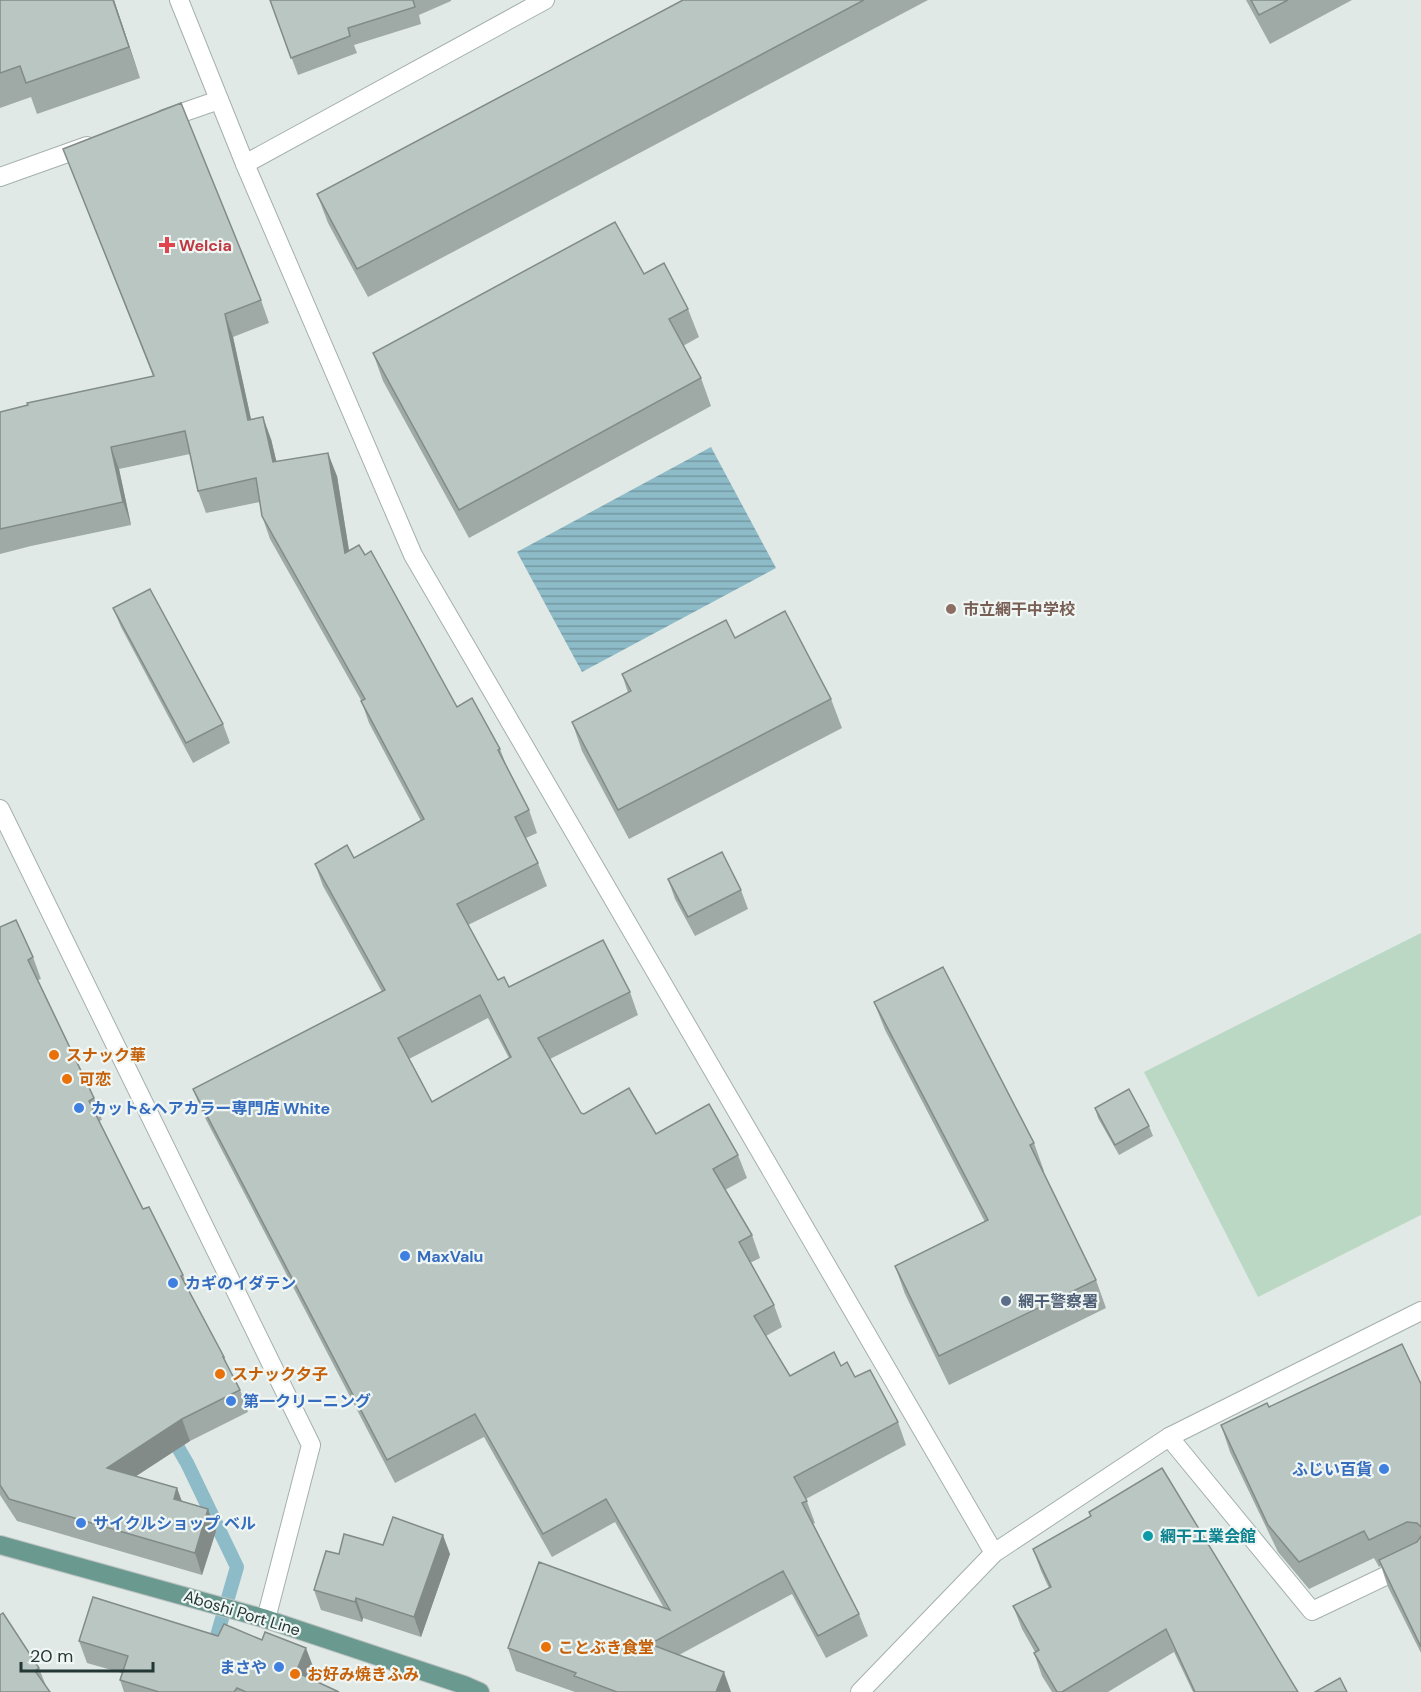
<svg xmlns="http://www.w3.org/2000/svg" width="1421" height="1692" viewBox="0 0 1421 1692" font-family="'DM Sans','Noto Sans JP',sans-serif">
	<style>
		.park { fill: #bbd8c5 }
		.water { fill: url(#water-rules) }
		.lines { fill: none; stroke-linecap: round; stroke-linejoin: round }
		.stream { stroke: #8ebbc8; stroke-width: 14 }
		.minor-casing { stroke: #a4b0ad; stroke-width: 20 }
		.major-casing { stroke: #bdc3c2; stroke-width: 20 }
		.minor { stroke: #fff; stroke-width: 18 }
		.major { stroke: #6a9990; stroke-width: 18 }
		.wall { fill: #9faaa7; fill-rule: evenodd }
		.shaded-wall { fill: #828b88 }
		.building { fill: #b9c6c2; stroke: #828b88; stroke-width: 1.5; fill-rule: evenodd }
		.health-dot { fill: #e0444e; stroke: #f0f6f4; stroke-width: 2 }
		.education-dot { fill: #8d6e63; stroke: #f0f6f4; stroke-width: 2 }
		.food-dot { fill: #e8710a; stroke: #f0f6f4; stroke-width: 2 }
		.shop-dot { fill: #3f7fe0; stroke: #f0f6f4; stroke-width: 2 }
		.service-dot { fill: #5c6f8a; stroke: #f0f6f4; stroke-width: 2 }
		.culture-dot { fill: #0f9aa8; stroke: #f0f6f4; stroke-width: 2 }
		.labels { text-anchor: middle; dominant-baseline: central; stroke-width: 4.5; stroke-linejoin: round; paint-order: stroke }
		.health-label { font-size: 16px; font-weight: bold; fill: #be3a42; stroke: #f0f6f4; text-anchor: start }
		.education-label { font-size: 16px; font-weight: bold; fill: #785e54; stroke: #f0f6f4; text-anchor: start }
		.food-label { font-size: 16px; font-weight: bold; fill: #c56008; stroke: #f0f6f4; text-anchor: start }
		.shop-label { font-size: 16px; font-weight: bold; fill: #366cbe; stroke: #f0f6f4; text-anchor: start }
		.service-label { font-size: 16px; font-weight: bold; fill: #4e5e75; stroke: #f0f6f4; text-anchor: start }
		.culture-label { font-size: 16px; font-weight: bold; fill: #0d838f; stroke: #f0f6f4; text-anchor: start }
		.street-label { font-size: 16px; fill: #233733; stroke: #f0f6f4 }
	</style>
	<defs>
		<pattern id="water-rules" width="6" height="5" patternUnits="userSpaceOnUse" patternTransform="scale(1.5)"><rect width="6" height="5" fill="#8ebbc8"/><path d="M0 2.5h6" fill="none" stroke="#7499a3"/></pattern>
	</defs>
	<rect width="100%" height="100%" fill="#e0e9e6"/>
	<!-- park -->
	<polygon class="park" points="1421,933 1421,1215 1258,1297 1144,1072"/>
	<!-- water -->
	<polygon class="water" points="711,447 776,568 582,672 517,552"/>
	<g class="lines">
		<!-- stream -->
		<polyline class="stream" points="170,1434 187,1463 237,1567 212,1653"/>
		<!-- minor casing -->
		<g class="minor-casing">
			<g id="minor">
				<polyline points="179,0 245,164 413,555 994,1553"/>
				<polyline points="164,119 219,100"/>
				<polyline points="245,164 545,0"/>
				<polyline points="0,177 87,146"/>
				<polyline points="0,809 311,1445 266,1619"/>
				<polyline points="1169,1437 1312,1611 1421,1559"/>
				<polyline points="860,1692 994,1553 1169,1437 1421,1311"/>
			</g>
		</g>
		<!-- major casing -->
		<g class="major-casing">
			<polyline id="major" points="0,1545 266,1619 464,1685 480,1692"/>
		</g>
		<!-- minor -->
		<use href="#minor" class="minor"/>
		<!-- major -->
		<use href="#major" class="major"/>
	</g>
	<!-- wall -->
	<g class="wall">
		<polygon points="0,0 114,0 140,78 37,114 31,97 0,108"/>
		<polygon points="270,0 451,0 451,1 419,15 421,24 354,45 357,53 298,75"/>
		<polygon points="683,0 928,0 368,297 328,223 317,194"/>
		<polygon points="1246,0 1352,0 1270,44"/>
		<path d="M 63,149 L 261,300 L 269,323 L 233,337 L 251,419 L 271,439 L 276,461 L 337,476 L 349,550 L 457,707 L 500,749 L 507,767 L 529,810 L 537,833 L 526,838 L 538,863 L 547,886 L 468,925 L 498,980 L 509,987 L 630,992 L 638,1015 L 550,1059 L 581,1113 L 656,1134 L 738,1155 L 747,1178 L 725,1190 L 752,1235 L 760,1258 L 750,1263 L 774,1305 L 782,1327 L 766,1336 L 790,1376 L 841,1366 L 855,1377 L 898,1422 L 906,1445 L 806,1499 L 815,1523 L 813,1524 L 859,1614 L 868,1636 L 826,1658 L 792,1594 L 679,1655 L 731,1692 L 575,1692 L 516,1671 L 508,1648 L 664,1608 L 615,1522 L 552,1557 L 484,1437 L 395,1483 L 202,1112 L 193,1089 L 382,992 L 323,886 L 315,864 L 354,858 L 421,821 L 369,723 L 361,700 L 270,539 L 262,516 L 260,502 L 206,513 L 198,491 L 190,454 L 119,469 L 131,525 L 31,546 L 0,554 L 0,412 L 153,376 ZM 488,1018 L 509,1058 L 432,1102 L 409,1059 Z"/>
		<polygon points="644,274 688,309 699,337 683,346 701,378 711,406 469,538 383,381 373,353"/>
		<polygon points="113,608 223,724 230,743 193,763 121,627"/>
		<polygon points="735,638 831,699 842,728 629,839 582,751 572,722 628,693 622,674"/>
		<polygon points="668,879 741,890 748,909 695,936 675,899"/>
		<polygon points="0,927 33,957 41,979 38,980 94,1098 102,1120 99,1121 143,1209 183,1275 190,1293 224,1357 229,1369 240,1390 248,1412 190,1441 135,1476 177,1488 182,1502 216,1531 202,1575 17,1521 0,1495"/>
		<polygon points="874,1002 1034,1143 1044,1171 1043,1172 1096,1280 1106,1308 949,1385 905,1294 895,1266 985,1222 885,1030"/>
		<polygon points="1095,1108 1149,1126 1153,1136 1119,1155 1098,1118"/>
		<polygon points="1421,1384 1421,1653 1388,1587 1381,1566 1379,1567 1374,1558 1309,1589 1278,1552 1230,1452 1221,1425 1269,1407"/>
		<polygon points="1089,1512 1298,1692 1193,1692 1174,1652 1108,1692 1052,1692 1042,1676 1034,1653 1035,1652 1022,1629 1013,1606 1049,1588 1041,1571 1033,1549 1090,1516"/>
		<polygon points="383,1545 450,1554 421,1637 363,1618 362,1622 321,1610 314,1590 339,1554"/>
		<polygon points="79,1641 314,1669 310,1679 339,1692 124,1692 120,1680 122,1673 87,1663"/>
		<polygon points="39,1668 46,1686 0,1692"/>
	</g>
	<!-- shaded-wall -->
	<g class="shaded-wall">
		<polygon points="113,0 114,0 140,78 129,47"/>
		<polygon points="225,314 233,337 256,442 248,420"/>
		<polygon points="263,417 271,439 282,484 273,462"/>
		<polygon points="111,447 119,469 131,525 123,502"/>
		<polygon points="328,453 337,476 353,576 345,553"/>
		<polygon points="182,1419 190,1441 115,1490 107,1468"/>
		<polygon points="177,1488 185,1510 174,1499"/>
		<polygon points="208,1509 216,1531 202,1575 195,1553"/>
		<polygon points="443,1535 450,1554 421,1637 414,1617"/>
		<polygon points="356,1598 363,1618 362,1622 355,1602"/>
		<polygon points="306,1648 314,1669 304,1692 296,1672"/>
		<polygon points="724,1672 731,1692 716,1692"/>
	</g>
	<!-- building -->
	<g class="building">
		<polygon points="0,0 113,0 129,47 26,83 20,66 0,73"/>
		<polygon points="270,0 413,0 415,7 348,28 350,36 291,58"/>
		<polygon points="683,0 864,0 357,269 317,194"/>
		<polygon points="1251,0 1288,0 1259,15"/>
		<path d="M 181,103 L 261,300 L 225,314 L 248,420 L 263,417 L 273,462 L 328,453 L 345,553 L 359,545 L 365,555 L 371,551 L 457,707 L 472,698 L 500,749 L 498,750 L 529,810 L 515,817 L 538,863 L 457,904 L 498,980 L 504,977 L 509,987 L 603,940 L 630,992 L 538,1038 L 581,1113 L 584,1114 L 629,1088 L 656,1134 L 709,1104 L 738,1155 L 713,1169 L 752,1235 L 739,1242 L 774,1305 L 754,1316 L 790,1376 L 834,1352 L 841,1366 L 847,1362 L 855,1377 L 870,1370 L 898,1422 L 794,1477 L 807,1501 L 802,1503 L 859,1614 L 818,1636 L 783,1571 L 650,1644 L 724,1672 L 716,1692 L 617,1692 L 574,1676 L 576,1673 L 508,1648 L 539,1562 L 670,1610 L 606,1499 L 543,1534 L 475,1414 L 387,1460 L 193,1089 L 385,990 L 315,864 L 347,845 L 354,858 L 424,819 L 361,701 L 365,699 L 262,516 L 256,478 L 198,491 L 185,431 L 111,447 L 123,502 L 0,529 L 0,412 L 28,405 L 27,403 L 154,376 L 63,149 ZM 480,995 L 511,1057 L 432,1102 L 398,1038 Z"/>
		<polygon points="615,222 644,274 664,263 688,309 669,319 701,378 459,510 373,353"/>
		<polygon points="150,589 223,724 186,743 113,608"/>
		<polygon points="785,611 831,699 618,810 572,722 631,691 622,674 726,620 735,638"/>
		<polygon points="722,852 741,890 688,917 668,879"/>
		<polygon points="16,920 33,957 28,960 94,1098 89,1101 143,1209 149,1207 183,1275 181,1276 224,1357 223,1357 240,1390 182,1419 107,1468 177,1488 174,1499 208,1509 195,1553 9,1499 0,1485 0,927"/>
		<polygon points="943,967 1034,1143 1030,1145 1096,1280 939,1356 895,1266 988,1220 874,1002"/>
		<polygon points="1129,1089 1149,1126 1115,1145 1095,1108"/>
		<polygon points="1402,1344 1421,1384 1421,1527 1417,1523 1407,1522 1369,1540 1364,1531 1299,1562 1268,1525 1221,1425 1267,1403 1269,1407"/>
		<polygon points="1162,1468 1298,1692 1195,1692 1166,1629 1062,1692 1057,1692 1034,1653 1039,1650 1013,1606 1051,1587 1033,1549 1091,1516 1089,1512"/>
		<polygon points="393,1517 443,1535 414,1617 356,1598 355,1602 314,1590 326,1551 339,1554 344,1534 383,1545"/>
		<polygon points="1421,1536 1421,1647 1379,1560 1417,1542"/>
		<polygon points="93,1597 218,1636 224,1624 262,1640 265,1632 306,1648 296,1672 339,1692 246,1692 237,1688 234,1692 159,1692 120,1680 128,1656 79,1641"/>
		<polygon points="3,1613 39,1668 35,1671 50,1692 0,1692 0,1615"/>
		<polygon points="1340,1678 1347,1692 1315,1692"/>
	</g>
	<!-- markers -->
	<path class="health-dot" d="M164 236h6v6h6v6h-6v6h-6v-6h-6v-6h6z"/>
	<circle class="education-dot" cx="951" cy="609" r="6"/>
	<g class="food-dot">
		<circle cx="54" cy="1055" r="6"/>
		<circle cx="67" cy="1079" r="6"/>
		<circle cx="220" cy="1374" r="6"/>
		<circle cx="546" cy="1647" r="6"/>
		<circle cx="295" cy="1674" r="6"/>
	</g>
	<g class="shop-dot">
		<circle cx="79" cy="1108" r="6"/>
		<circle cx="405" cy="1256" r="6"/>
		<circle cx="173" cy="1283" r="6"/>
		<circle cx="231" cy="1401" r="6"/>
		<circle cx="1384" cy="1469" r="6"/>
		<circle cx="81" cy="1523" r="6"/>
		<circle cx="279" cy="1667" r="6"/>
	</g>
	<circle class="service-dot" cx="1006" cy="1301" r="6"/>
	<circle class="culture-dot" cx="1148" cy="1536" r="6"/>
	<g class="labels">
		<!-- health labels -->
		<g class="health-label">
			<text x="179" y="245">Welcia</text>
		</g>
		<!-- education labels -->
		<g class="education-label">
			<text x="963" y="609">市立網干中学校</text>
		</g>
		<!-- food labels -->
		<g class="food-label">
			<text x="66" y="1055">スナック華</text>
			<text x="79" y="1079">可恋</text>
			<text x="232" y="1374">スナック夕子</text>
			<text x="558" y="1647">ことぶき食堂</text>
			<text x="307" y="1674">お好み焼きふみ</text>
		</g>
		<!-- shop labels -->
		<g class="shop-label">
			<text x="91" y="1108">カット&amp;ヘアカラー専門店 White</text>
			<text x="417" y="1256">MaxValu</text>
			<text x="185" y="1283">カギのイダテン</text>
			<text x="243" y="1401">第一クリーニング</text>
			<text x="1372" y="1469" text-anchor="end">ふじい百貨</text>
			<text x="93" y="1523">サイクルショップ ベル</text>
			<text x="267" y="1667" text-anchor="end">まさや</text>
		</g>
		<!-- service labels -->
		<g class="service-label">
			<text x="1018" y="1301">網干警察署</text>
		</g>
		<!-- culture labels -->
		<g class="culture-label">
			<text x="1160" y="1536">網干工業会館</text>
		</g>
		<!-- street labels -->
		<g class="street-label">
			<text transform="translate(242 1613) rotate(17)">Aboshi Port Line</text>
		</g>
	</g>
	<!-- scale -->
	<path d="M21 1662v9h132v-9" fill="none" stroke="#233733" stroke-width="3"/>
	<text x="30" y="1662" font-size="18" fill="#233733" stroke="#f0f6f4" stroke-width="4.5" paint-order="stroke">20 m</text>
</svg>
